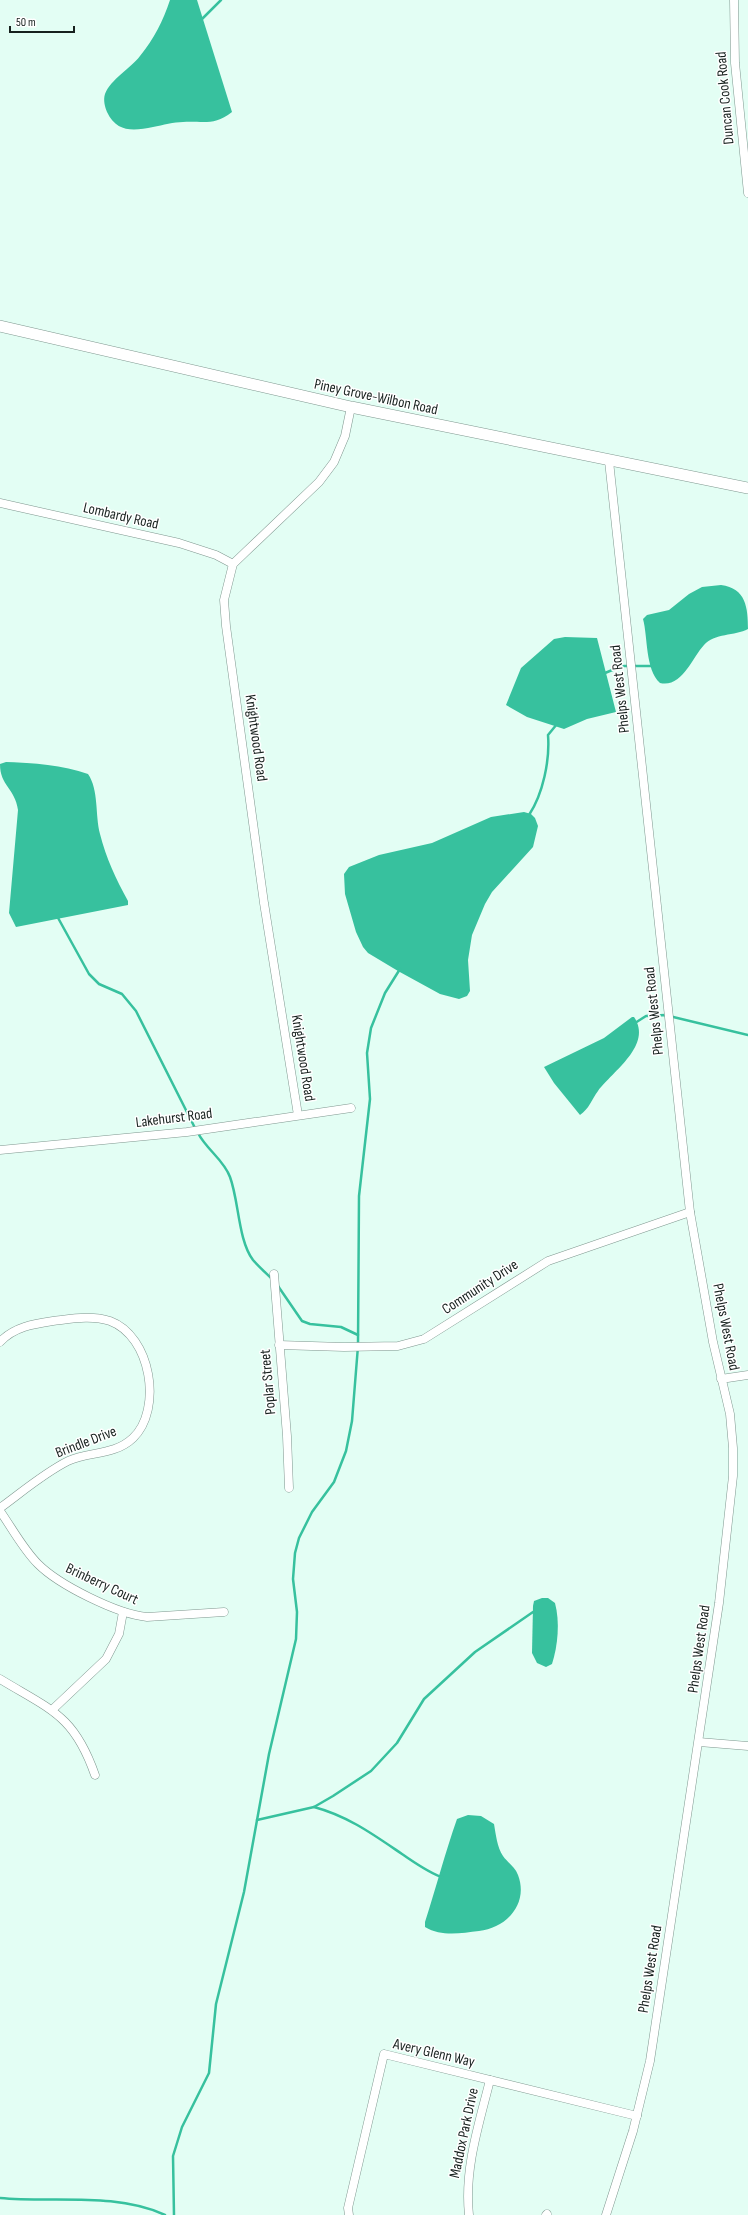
<svg xmlns="http://www.w3.org/2000/svg" width="748" height="2215" viewBox="0 0 748 2215" font-family="'Sofia Sans Condensed',sans-serif">
	<style>
		.water { fill: #37c19e }
		.lines { fill: none; stroke-linecap: round; stroke-linejoin: round }
		.stream { stroke: #37c19e; stroke-width: 2.5 }
		.street-casing { stroke: #7f978f; stroke-width: 9 }
		.secondary-casing { stroke: #7f978f; stroke-width: 12 }
		.street { stroke: #fff; stroke-width: 8 }
		.secondary { stroke: #fff; stroke-width: 11 }
		.labels { text-anchor: middle; dominant-baseline: central; stroke-width: 3; stroke-linejoin: round; paint-order: stroke }
		.street-label { font-size: 15px; fill: #17211e; stroke: #fff }
	</style>
	<rect width="100%" height="100%" fill="#e3fef4"/>
	<!-- water -->
	<g class="water">
		<path d="M 170,0 L 197,0 L 232,112 C 214,126 205,121 183,122 C 174,122 163,125 153,127 C 134,131 117,133 107,112 C 105,107 103,100 105,94 C 111,79 130,69 140,56 C 154,39 163,21 170,0 Z"/>
		<path d="M 721,585 C 746,588 748,608 748,629 C 735,636 714,633 704,645 C 692,658 682,688 660,683 C 645,669 648,637 643,619 L 647,615 L 669,610 L 689,594 L 702,587 Z"/>
		<polygon points="565,637 597,638 616,712 587,719 564,729 527,717 506,705 521,668 554,639"/>
		<path d="M 6,762 C 33,763 63,765 88,774 C 99,790 95,815 100,834 C 106,858 116,879 128,901 L 128,905 L 16,927 L 9,913 L 18,810 C 15,788 0,786 0,764 Z"/>
		<polygon points="524,812 531,814 535,818 538,826 533,847 492,892 485,904 472,935 468,960 470,991 467,996 459,999 440,994 398,971 368,953 363,947 356,932 345,894 344,874 349,867 379,855 432,843 491,817"/>
		<path d="M 632,1017 L 634,1017 C 653,1045 613,1071 598,1091 C 592,1099 589,1109 580,1115 L 554,1083 L 544,1067 L 604,1038 Z"/>
		<path d="M 542,1598 L 548,1598 L 555,1603 C 560,1622 558,1645 552,1664 L 546,1667 L 537,1663 L 532,1653 L 533,1606 L 534,1601 Z"/>
		<path d="M 468,1815 L 481,1816 L 494,1824 C 496,1835 497,1847 503,1856 C 508,1863 515,1867 518,1875 C 529,1904 506,1928 479,1931 C 461,1933 442,1937 425,1927 L 425,1922 C 436,1888 445,1853 457,1819 Z"/>
	</g>
	<g class="lines">
		<!-- stream -->
		<g class="stream">
			<polyline points="201,20 221,0"/>
			<polyline points="605,673 622,666 651,666 653,664"/>
			<path d="M 529,815 C 543,794 550,760 548,735 L 557,724"/>
			<polyline points="57,916 89,974 99,984 122,994 136,1011 195,1128"/>
			<polyline points="635,1023 646,1016 665,1015 748,1035"/>
			<path d="M 198,1133 C 206,1149 224,1160 230,1177 C 239,1201 238,1240 253,1260 C 259,1267 266,1273 273,1280"/>
			<polyline points="278,1286 302,1321 310,1324 341,1327 358,1335"/>
			<path d="M 314,1807 C 348,1816 374,1835 402,1854 C 414,1862 429,1873 442,1877"/>
			<polyline points="257,1820 314,1807 333,1796 371,1771 397,1743 424,1699 475,1652 533,1612 534,1613"/>
			<path d="M 0,2198 C 53,2203 115,2192 165,2215"/>
			<polyline points="174,2215 173,2156 182,2127 209,2073 216,2004 244,1892 269,1754 296,1639 297,1612 293,1579 295,1553 299,1538 312,1512 334,1482 346,1451 352,1421 358,1346 359,1196 370,1099 367,1053 371,1028 385,993 400,969"/>
		</g>
		<!-- street casing -->
		<g class="street-casing">
			<g id="street">
				<polyline points="734,0 735,63 748,193"/>
				<polyline points="0,503 179,543 216,555 233,564"/>
				<polyline points="298,1115 264,903 226,626 224,600 233,564 319,482 334,462 345,436 351,407"/>
				<polyline points="0,1150 187,1132 351,1108"/>
				<polyline points="274,1274 287,1436 289,1488"/>
				<path d="M 0,1342 C 14,1327 33,1324 53,1321 C 71,1319 91,1315 110,1321 C 151,1336 163,1409 133,1438 C 114,1456 89,1451 68,1461 C 44,1473 22,1492 0,1508"/>
				<polyline points="279,1345 344,1347 398,1346 424,1339 548,1261 690,1212"/>
				<polyline points="721,1379 748,1375"/>
				<path d="M 0,1511 C 12,1528 23,1549 38,1564 C 59,1585 117,1614 147,1617 L 224,1612"/>
				<path d="M 0,1679 C 51,1710 74,1715 95,1775"/>
				<polyline points="52,1710 106,1659 119,1634 123,1612"/>
				<polyline points="699,1742 748,1746"/>
				<polyline points="349,2215 348,2208 384,2054 637,2116"/>
				<path d="M 469,2215 C 464,2169 479,2124 490,2080"/>
				<polyline points="546,2215 547,2214"/>
				<polyline points="606,2215 633,2131 650,2061 719,1603 733,1476 733,1448 730,1414 713,1342 690,1212 609,461"/>
			</g>
		</g>
		<!-- secondary casing -->
		<g class="secondary-casing">
			<polyline id="secondary" points="0,326 351,407 748,488"/>
		</g>
		<!-- street -->
		<use href="#street" class="street"/>
		<!-- secondary -->
		<use href="#secondary" class="secondary"/>
	</g>
	<g class="labels">
		<!-- street labels -->
		<g class="street-label">
			<text transform="translate(725 98) rotate(-95)">Duncan Cook Road</text>
			<text transform="translate(376 397) rotate(12)">Piney Grove-Wilbon Road</text>
			<text transform="translate(121 516) rotate(13)">Lombardy Road</text>
			<text transform="translate(620 689) rotate(-96)">Phelps West Road</text>
			<text transform="translate(256 738) rotate(82)">Knightwood Road</text>
			<text transform="translate(654 1011) rotate(-96)">Phelps West Road</text>
			<text transform="translate(303 1058) rotate(81)">Knightwood Road</text>
			<text transform="translate(174 1118) rotate(-7)">Lakehurst Road</text>
			<text transform="translate(480 1287) rotate(-33)">Community Drive</text>
			<text transform="translate(726 1327) rotate(79)">Phelps West Road</text>
			<text transform="translate(268 1382) rotate(-95)">Poplar Street</text>
			<text transform="translate(86 1442) rotate(-21)">Brindle Drive</text>
			<text transform="translate(102 1584) rotate(25)">Brinberry Court</text>
			<text transform="translate(699 1649) rotate(-82)">Phelps West Road</text>
			<text transform="translate(650 1969) rotate(-81)">Phelps West Road</text>
			<text transform="translate(434 2053) rotate(13)">Avery Glenn Way</text>
			<text transform="translate(464 2133) rotate(-78)">Maddox Park Drive</text>
		</g>
	</g>
	<!-- scale -->
	<path d="M10 26v6h64v-6" fill="none" stroke="#17211e" stroke-width="2"/>
	<text x="16" y="26" font-size="12" fill="#17211e" stroke="#ffffff" stroke-width="3" paint-order="stroke">50 m</text>
</svg>
